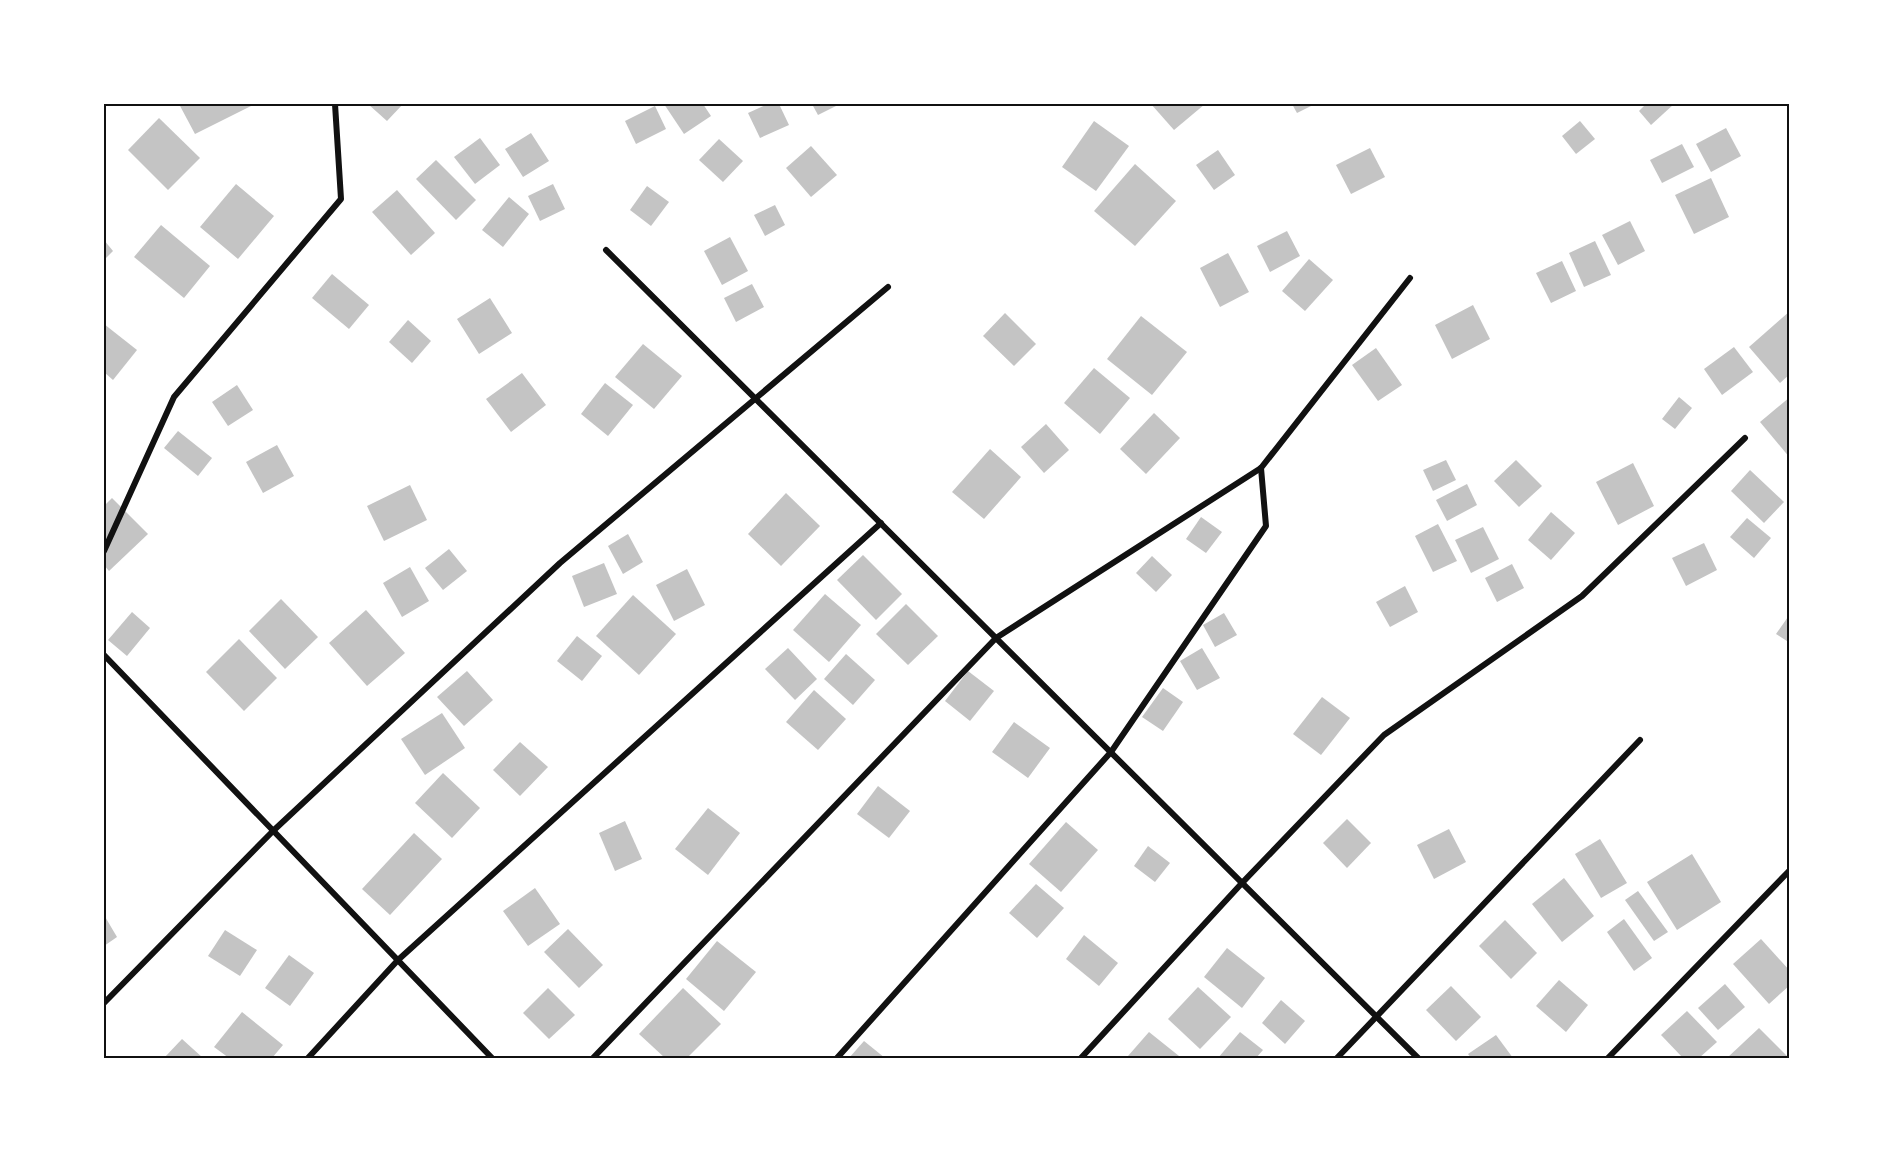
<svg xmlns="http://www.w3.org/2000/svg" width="1893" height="1162" viewBox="0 0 1893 1162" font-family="Quicksand,sans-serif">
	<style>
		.building { fill: #c4c4c4 }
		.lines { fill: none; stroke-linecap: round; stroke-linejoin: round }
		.minor { stroke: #111; stroke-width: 6 }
		.neatline { fill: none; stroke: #111; stroke-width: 2 }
	</style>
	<rect width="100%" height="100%" fill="#fff"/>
	<!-- building -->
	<g class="building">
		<polygon points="179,104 255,104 195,134"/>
		<polygon points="368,104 403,104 387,121"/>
		<polygon points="664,104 703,104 711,116 684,134"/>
		<polygon points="768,104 779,104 789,125 760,138 748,113"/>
		<polygon points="812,104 840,104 818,115"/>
		<polygon points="1151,104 1205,104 1174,130"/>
		<polygon points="1292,104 1315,104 1297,113"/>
		<polygon points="1646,104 1674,104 1651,125 1639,111"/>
		<polygon points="655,106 666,129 636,144 625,121"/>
		<polygon points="159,118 200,158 168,190 128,150"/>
		<polygon points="1094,121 1129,146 1096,191 1062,167"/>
		<polygon points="1580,121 1595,139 1576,154 1562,136"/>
		<polygon points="1726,128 1741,156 1711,172 1696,144"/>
		<polygon points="531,133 549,161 523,177 505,149"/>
		<polygon points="480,138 500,165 475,184 454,157"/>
		<polygon points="719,139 743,161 723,182 699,160"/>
		<polygon points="1682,144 1694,167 1662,183 1650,160"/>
		<polygon points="811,146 837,175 811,197 786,168"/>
		<polygon points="1370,148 1385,177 1351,194 1336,165"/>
		<polygon points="1218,150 1235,175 1214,190 1196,165"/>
		<polygon points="436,160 476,200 456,220 416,179"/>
		<polygon points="1135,164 1176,201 1135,246 1094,211"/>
		<polygon points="1711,178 1729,217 1694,234 1675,195"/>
		<polygon points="236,184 274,216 238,259 200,227"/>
		<polygon points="553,184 565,209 540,221 528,196"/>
		<polygon points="647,186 669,202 651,226 630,210"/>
		<polygon points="397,190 435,233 411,255 372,212"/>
		<polygon points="509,197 529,214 503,247 482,230"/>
		<polygon points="775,205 785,225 765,236 754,215"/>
		<polygon points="1630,221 1645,251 1618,265 1602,235"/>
		<polygon points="161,225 210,266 184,298 134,257"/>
		<polygon points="1287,231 1300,256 1270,272 1257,246"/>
		<polygon points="730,237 748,271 722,285 704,251"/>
		<polygon points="104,240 113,251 104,260"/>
		<polygon points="1595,241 1611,275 1584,287 1569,253"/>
		<polygon points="1228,253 1249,292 1220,307 1200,268"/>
		<polygon points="1309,259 1333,280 1305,311 1282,291"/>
		<polygon points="1562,261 1576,291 1551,303 1536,273"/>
		<polygon points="332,274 369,305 349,329 312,298"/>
		<polygon points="752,284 764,307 736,322 724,298"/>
		<polygon points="490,298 512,333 479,354 457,319"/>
		<polygon points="1473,305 1490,339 1452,359 1435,325"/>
		<polygon points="1790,311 1790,374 1780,383 1749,347"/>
		<polygon points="1005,313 1036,344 1014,366 983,336"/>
		<polygon points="1141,316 1187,352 1152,395 1107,359"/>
		<polygon points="408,320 431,341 412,363 389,342"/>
		<polygon points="104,324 137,350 113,380 104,372"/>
		<polygon points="643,344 682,376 654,409 615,377"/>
		<polygon points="1734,347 1753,372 1722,395 1704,369"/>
		<polygon points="1376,348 1402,385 1378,401 1352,365"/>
		<polygon points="1094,368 1130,398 1100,434 1064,403"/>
		<polygon points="522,373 546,405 511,432 486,399"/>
		<polygon points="605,383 633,405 608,436 581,414"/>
		<polygon points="237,385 253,410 228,426 212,402"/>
		<polygon points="1679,397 1692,408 1675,429 1662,419"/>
		<polygon points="1790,397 1790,458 1760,422"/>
		<polygon points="1154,413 1180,438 1146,474 1120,449"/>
		<polygon points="1046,424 1069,450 1044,473 1021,447"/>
		<polygon points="178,431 212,458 198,476 164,448"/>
		<polygon points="277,445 294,476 263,493 246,462"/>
		<polygon points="990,449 1021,477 984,519 952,492"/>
		<polygon points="1446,460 1456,480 1433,491 1423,470"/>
		<polygon points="1516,460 1542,486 1519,507 1494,481"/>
		<polygon points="1633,463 1654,506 1618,525 1596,482"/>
		<polygon points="1750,470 1784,502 1764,523 1731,491"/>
		<polygon points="1467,484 1477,505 1447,521 1436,500"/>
		<polygon points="410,485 427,520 384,541 367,506"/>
		<polygon points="786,493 820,526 781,566 748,534"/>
		<polygon points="112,498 148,534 109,571 104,565 104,506"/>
		<polygon points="1551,512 1575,533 1551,560 1528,540"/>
		<polygon points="1201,517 1222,532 1206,553 1186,539"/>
		<polygon points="1747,518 1771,538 1754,558 1730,537"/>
		<polygon points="1438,524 1457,561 1433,572 1415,536"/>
		<polygon points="1483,527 1499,559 1471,573 1455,540"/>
		<polygon points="628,534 643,562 623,574 608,546"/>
		<polygon points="1704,543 1717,570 1686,586 1672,558"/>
		<polygon points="449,549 467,571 443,590 425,568"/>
		<polygon points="863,555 902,594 876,620 837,580"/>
		<polygon points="1152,556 1172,575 1156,592 1136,573"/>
		<polygon points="604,563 617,594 584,607 572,576"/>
		<polygon points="1512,564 1524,588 1497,602 1485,578"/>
		<polygon points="410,567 429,601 402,617 383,583"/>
		<polygon points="687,569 705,605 674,621 656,585"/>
		<polygon points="1405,586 1418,612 1390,627 1376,602"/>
		<polygon points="825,594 861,625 829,662 793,630"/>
		<polygon points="633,595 676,634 639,675 596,636"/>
		<polygon points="281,599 318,637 285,669 249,631"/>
		<polygon points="906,604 938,636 908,665 876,634"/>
		<polygon points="366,610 405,653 367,686 329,643"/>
		<polygon points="132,612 150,628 127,656 108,640"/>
		<polygon points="1224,613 1237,635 1215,647 1203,625"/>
		<polygon points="1790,614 1790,643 1776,634"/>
		<polygon points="577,636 602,656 582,681 557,661"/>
		<polygon points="239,639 277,678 244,711 206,672"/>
		<polygon points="788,648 817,679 795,700 765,669"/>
		<polygon points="1202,648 1220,678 1197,690 1180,661"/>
		<polygon points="846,654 875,680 853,705 824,679"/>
		<polygon points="467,671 493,700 464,726 437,697"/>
		<polygon points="968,671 994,691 970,721 945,701"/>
		<polygon points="1163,688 1183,702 1163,731 1142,717"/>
		<polygon points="814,690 846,719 818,750 786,722"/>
		<polygon points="1322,697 1350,718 1321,755 1293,734"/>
		<polygon points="442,713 465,748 425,775 401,739"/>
		<polygon points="1014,722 1050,748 1028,778 992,752"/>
		<polygon points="520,742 548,767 520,796 493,770"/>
		<polygon points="443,773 480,808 452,838 415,803"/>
		<polygon points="878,786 910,811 889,838 857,814"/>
		<polygon points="708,808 740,833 708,875 675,849"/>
		<polygon points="1347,819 1371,843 1347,868 1323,843"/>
		<polygon points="625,821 642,859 615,871 599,833"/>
		<polygon points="1066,822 1098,850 1061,892 1029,864"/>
		<polygon points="1449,829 1466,862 1434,879 1417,845"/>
		<polygon points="414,833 442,859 390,915 362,889"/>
		<polygon points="1600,839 1627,883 1601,898 1575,854"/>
		<polygon points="1148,846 1170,863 1155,882 1134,866"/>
		<polygon points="1692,854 1721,902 1677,930 1647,882"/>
		<polygon points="1564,878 1594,916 1562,942 1532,904"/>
		<polygon points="1036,884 1064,908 1037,938 1009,913"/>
		<polygon points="535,888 560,924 528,946 503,911"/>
		<polygon points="1638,891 1668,932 1654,941 1625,900"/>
		<polygon points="104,915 117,937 104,946"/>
		<polygon points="1624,919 1652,958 1634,971 1607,932"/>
		<polygon points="1505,920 1537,953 1511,979 1479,946"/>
		<polygon points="568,929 603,965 579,988 544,952"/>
		<polygon points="225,930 257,950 240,976 208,956"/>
		<polygon points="1084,935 1118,963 1099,986 1066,959"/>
		<polygon points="1761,939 1790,971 1790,985 1769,1004 1733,964"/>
		<polygon points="717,941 756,972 724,1011 686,979"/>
		<polygon points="1227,948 1265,978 1242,1008 1204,977"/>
		<polygon points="289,955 314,973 290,1006 265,988"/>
		<polygon points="1559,980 1588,1005 1566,1032 1536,1006"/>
		<polygon points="1725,984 1745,1007 1718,1030 1698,1008"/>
		<polygon points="1451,986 1481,1017 1456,1041 1426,1010"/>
		<polygon points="1198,987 1231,1017 1200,1049 1168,1019"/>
		<polygon points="548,988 575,1015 549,1039 523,1013"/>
		<polygon points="683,988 721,1024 687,1058 665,1058 639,1034"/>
		<polygon points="1281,1000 1305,1021 1285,1044 1262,1023"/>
		<polygon points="1687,1011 1717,1042 1699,1058 1683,1058 1661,1035"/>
		<polygon points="242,1012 283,1045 272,1058 229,1058 214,1047"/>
		<polygon points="1759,1028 1789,1058 1727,1058"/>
		<polygon points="1149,1032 1179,1056 1177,1058 1132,1058 1128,1056"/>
		<polygon points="1240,1032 1263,1050 1256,1058 1218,1058"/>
		<polygon points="1496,1035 1513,1058 1471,1058 1468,1054"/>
		<polygon points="182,1039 203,1058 164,1058"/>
		<polygon points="864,1041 885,1058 849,1058"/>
	</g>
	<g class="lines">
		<!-- minor -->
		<g class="minor">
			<polyline points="606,250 1418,1058"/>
			<polyline points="104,551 174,397 341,199 335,104"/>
			<polyline points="104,655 492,1058"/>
			<polyline points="104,1003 273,831 560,563 888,287"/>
			<polyline points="308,1058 398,960 881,523"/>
			<polyline points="593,1058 996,638 1261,468 1410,278"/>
			<polyline points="837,1058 1111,752 1266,526 1261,468"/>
			<polyline points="1081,1058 1242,883 1384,735 1582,596 1745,438"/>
			<polyline points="1337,1058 1640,740"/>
			<polyline points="1608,1058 1790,870"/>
		</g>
	</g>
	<!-- border -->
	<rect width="1893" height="1162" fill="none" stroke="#ffffff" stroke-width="210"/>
	<rect x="105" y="105" width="1683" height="952" class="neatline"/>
</svg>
